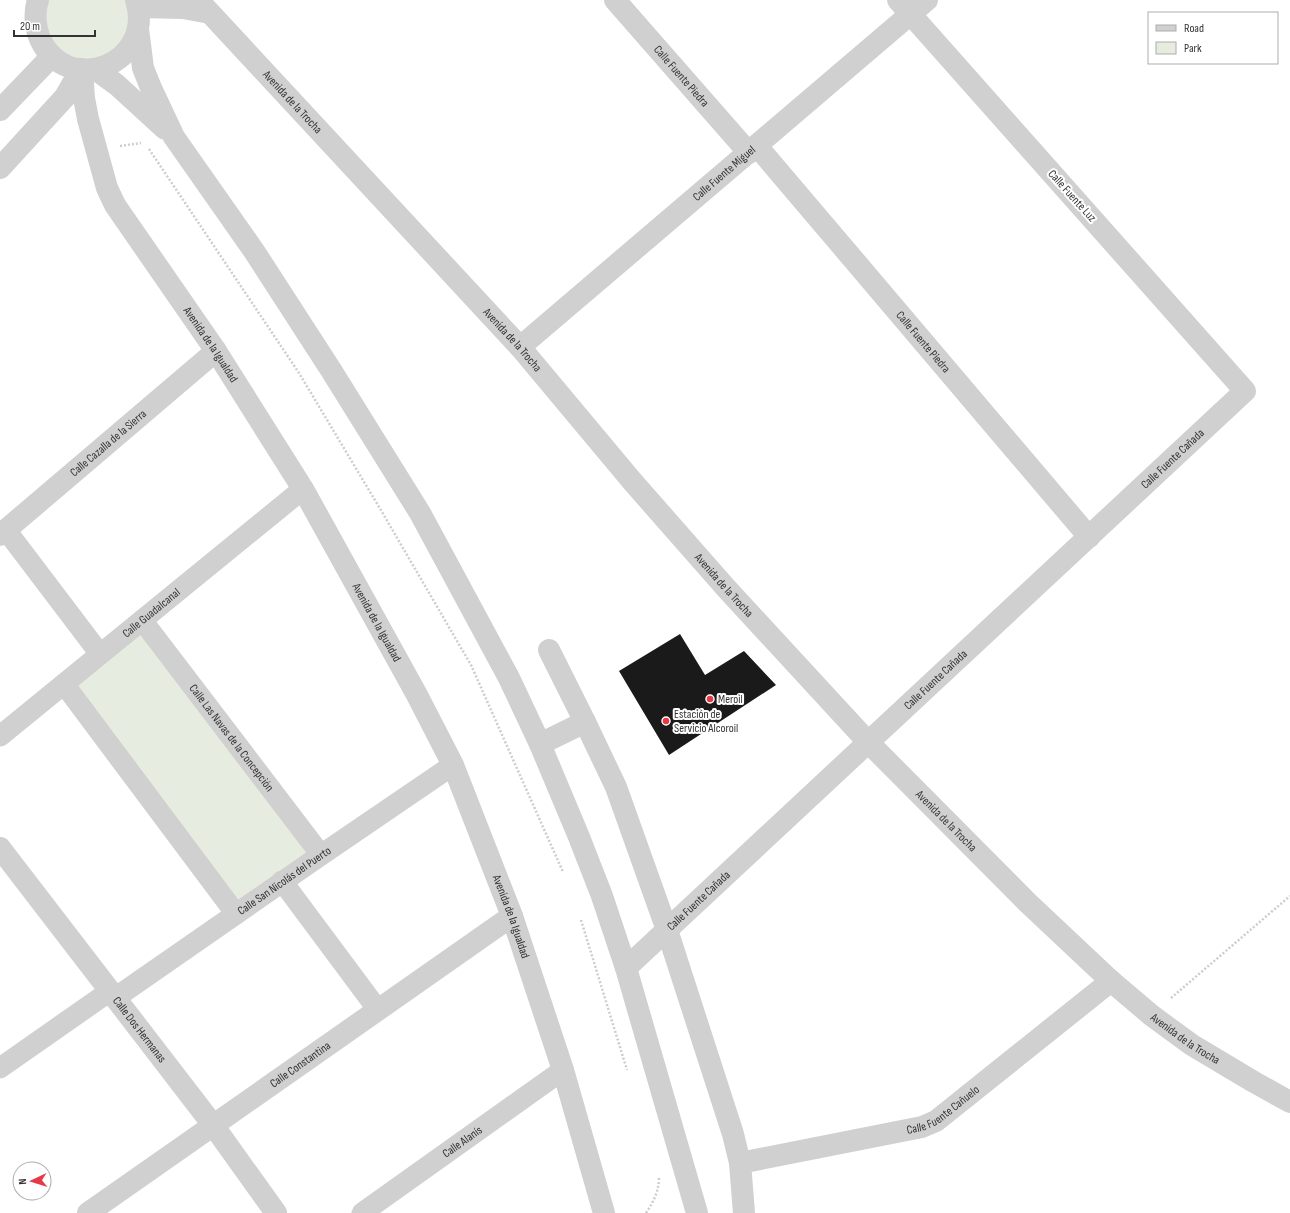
<svg xmlns="http://www.w3.org/2000/svg" width="1290" height="1213" viewBox="0 0 1290 1213" font-family="'Sofia Sans Condensed',sans-serif">
	<style>
		.green { fill: #e6ecdf }
		.building { fill: #1a1a1a }
		.lines { fill: none; stroke-linecap: round; stroke-linejoin: round }
		.path { stroke: #cdcdcd; stroke-width: 2.5; stroke-dasharray: 2 2; stroke-linecap: butt }
		.pedestrian { stroke: #d0d0d0; stroke-width: 21 }
		.minor { stroke: #d0d0d0; stroke-width: 22 }
		.tertiary { stroke: #d0d0d0; stroke-width: 22 }
		.poi-dot { fill: #e63946; stroke: #fff; stroke-width: 1.5 }
		.labels { text-anchor: middle; dominant-baseline: central; stroke-width: 4; stroke-linejoin: round; paint-order: stroke }
		.street-label { font-size: 12px; fill: #333; stroke: #fff }
		.poi-label { font-size: 12px; fill: #333; stroke: #fff; text-anchor: start }
	</style>
	<rect width="100%" height="100%" fill="#fff"/>
	<!-- green -->
	<g class="green">
		<polygon points="47,0 126,0 131,21 119,47 95,61 67,57 47,36 44,7"/>
		<polygon points="142,633 308,853 238,901 76,686"/>
	</g>
	<!-- building -->
	<polygon class="building" points="680,634 705,675 744,651 776,685 669,755 619,671"/>
	<g class="lines">
		<!-- path -->
		<g class="path">
			<polyline points="120,146 141,143"/>
			<polyline points="149,149 299,373 382,512 471,665 563,872"/>
			<polyline points="581,920 627,1070"/>
			<polyline points="1171,998 1290,896"/>
			<path d="M 646,1213 C 654,1201 659,1191 659,1176"/>
		</g>
		<!-- pedestrian -->
		<g class="pedestrian">
			<polyline points="6,530 100,654"/>
			<path id="s1" d="M 142,620 L 321,855"/>
			<polyline points="64,684 236,914"/>
			<path id="s2" d="M 0,736 L 303,489"/>
			<polyline points="282,881 378,1010"/>
			<path id="s3" d="M 115,998 L 321,855 L 453,765"/>
			<polyline points="0,1068 110,991"/>
			<path id="s4" d="M 362,1213 L 563,1070"/>
		</g>
		<!-- minor -->
		<g class="minor">
			<path id="s5" d="M 198,0 L 520,347 L 632,481 L 726,588 L 868,742 L 1028,903 L 1111,981 L 1151,1015 L 1192,1045 L 1254,1082 L 1290,1102"/>
			<path id="s6" d="M 615,0 L 749,153"/>
			<polyline points="139,7 183,8 210,13"/>
			<path id="s7" d="M 82,69 L 84,98 L 88,119 L 107,188 L 115,205 L 216,351 L 303,489 L 417,695 L 453,765 L 512,916 L 563,1070 L 604,1213"/>
			<polyline points="0,110 52,56"/>
			<path id="s8" d="M 757,146 L 1089,537"/>
			<polyline points="0,168 65,97 81,69"/>
			<path id="s9" d="M 520,347 L 927,0"/>
			<path id="s10" d="M 0,535 L 216,351"/>
			<polyline points="549,650 585,722 616,787 667,930 733,1134 740,1163 744,1213"/>
			<polyline points="540,744 585,722"/>
			<path id="s11" d="M 0,848 L 213,1125 L 276,1213"/>
			<path id="s12" d="M 626,968 L 1245,391 L 898,0"/>
			<path id="s13" d="M 740,1163 L 922,1127 L 936,1121 L 1111,981"/>
			<path id="s14" d="M 88,1213 L 512,916"/>
		</g>
		<!-- tertiary -->
		<g class="tertiary">
			<path d="M 38,0 C 34,12 35,27 40,39 C 68,99 156,63 136,0"/>
			<polyline points="138,29 143,68 151,88 174,137 254,251 331,370 420,513 509,678 540,744 579,837 602,896 626,968 697,1213"/>
			<polyline points="95,69 117,85 165,129"/>
		</g>
	</g>
	<!-- markers -->
	<g class="poi-dot">
		<circle cx="710" cy="699" r="4"/>
		<circle cx="666" cy="721" r="4"/>
	</g>
	<g class="labels">
		<!-- street labels -->
		<g class="street-label">
			<text stroke="none"><textPath href="#s6" startOffset="101">Calle Fuente Piedra</textPath></text>
			<text stroke="none"><textPath href="#s5" startOffset="139">Avenida de la Trocha</textPath></text>
			<text stroke="none"><textPath href="#s9" startOffset="268">Calle Fuente Miguel</textPath></text>
			<text transform="translate(1072 196) rotate(48)">Calle Fuente Luz</text>
			<text stroke="none"><textPath href="#s5" startOffset="463">Avenida de la Trocha</textPath></text>
			<text stroke="none"><textPath href="#s8" startOffset="257">Calle Fuente Piedra</textPath></text>
			<text stroke="none"><textPath href="#s7" startOffset="310">Avenida de la Igualdad</textPath></text>
			<text stroke="none"><textPath href="#s10" startOffset="142">Calle Cazalla de la Sierra</textPath></text>
			<text stroke="none"><textPath href="#s12" startOffset="747">Calle Fuente Cañada</textPath></text>
			<text stroke="none"><textPath href="#s5" startOffset="787">Avenida de la Trocha</textPath></text>
			<text stroke="none"><textPath href="#s2" startOffset="195">Calle Guadalcanal</textPath></text>
			<text stroke="none"><textPath href="#s7" startOffset="634">Avenida de la Igualdad</textPath></text>
			<text stroke="none"><textPath href="#s12" startOffset="423">Calle Fuente Cañada</textPath></text>
			<text stroke="none"><textPath href="#s1" startOffset="148">Calle Las Navas de la Concepción</textPath></text>
			<text stroke="none"><textPath href="#s5" startOffset="1111">Avenida de la Trocha</textPath></text>
			<text stroke="none"><textPath href="#s3" startOffset="206">Calle San Nicolás del Puerto</textPath></text>
			<text stroke="none"><textPath href="#s12" startOffset="99">Calle Fuente Cañada</textPath></text>
			<text stroke="none"><textPath href="#s7" startOffset="958">Avenida de la Igualdad</textPath></text>
			<text stroke="none"><textPath href="#s11" startOffset="229">Calle Dos Hermanas</textPath></text>
			<text stroke="none"><textPath href="#s5" startOffset="1435">Avenida de la Trocha</textPath></text>
			<text stroke="none"><textPath href="#s14" startOffset="259">Calle Constantina</textPath></text>
			<text stroke="none"><textPath href="#s13" startOffset="212">Calle Fuente Cañuelo</textPath></text>
			<text stroke="none"><textPath href="#s4" startOffset="123">Calle Alanís</textPath></text>
		</g>
		<!-- poi labels -->
		<g class="poi-label">
			<text x="718" y="699">Meroil</text>
			<text x="674" y="714">Estación de<tspan x="674" dy="14">Servicio Alcoroil</tspan></text>
		</g>
	</g>
	<!-- legend -->
	<rect x="1148" y="12" width="130" height="52" fill="#ffffff" stroke="#adadad"/>
	<rect x="1156" y="25" width="20" height="6" fill="#d0d0d0" stroke="#adadad"/>
	<text x="1184" y="32" font-size="12" fill="#333333">Road</text>
	<rect x="1156" y="42" width="20" height="12" fill="#e6ecdf" stroke="#adadad"/>
	<text x="1184" y="52" font-size="12" fill="#333333">Park</text>
	<!-- north arrow -->
	<g transform="translate(32 1181) rotate(266)"><circle r="19" fill="#ffffff" stroke="#adadad"/>
	<path d="M0-3L7 15L0 10L-7 15Z" fill="#e63946"/>
	<text y="-6" font-size="11" font-weight="bold" text-anchor="middle" fill="#333333">N</text>
	</g>
	<!-- scale -->
	<path d="M14 30v6h81v-6" fill="none" stroke="#333333" stroke-width="2"/>
	<text x="20" y="30" font-size="12" fill="#333333" stroke="#ffffff" stroke-width="3" paint-order="stroke">20 m</text>
</svg>
